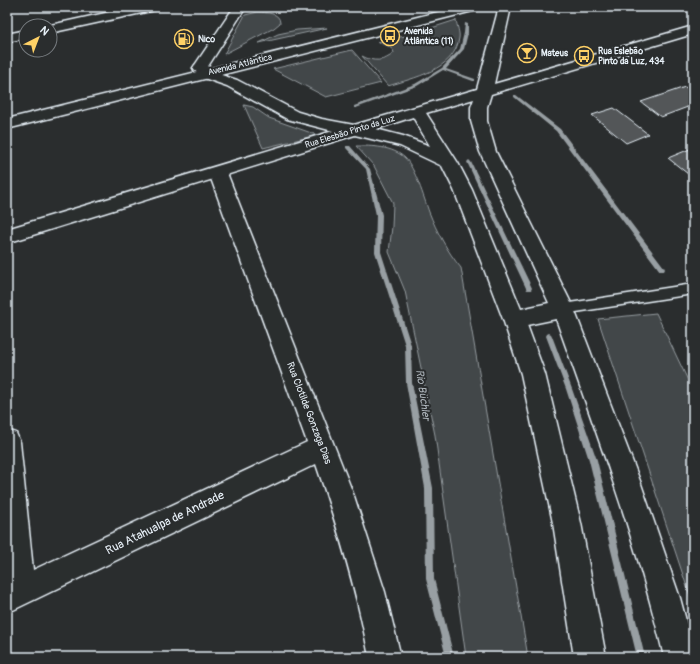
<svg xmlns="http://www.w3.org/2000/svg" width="700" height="664" viewBox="0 0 700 664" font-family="Pangolin,sans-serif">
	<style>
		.green { fill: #424648; stroke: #959ca0 }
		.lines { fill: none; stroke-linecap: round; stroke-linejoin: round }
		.stream { fill: #989fa3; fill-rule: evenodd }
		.building { fill: #535759; stroke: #e8f1f8 }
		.service-casing { stroke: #e8f1f8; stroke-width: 3 }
		.minor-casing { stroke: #e8f1f8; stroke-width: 3 }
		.tertiary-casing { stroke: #e8f1f8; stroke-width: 3 }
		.primary-casing { stroke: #e8f1f8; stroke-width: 3 }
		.service { fill: #2a2d2e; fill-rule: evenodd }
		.minor { fill: #2a2d2e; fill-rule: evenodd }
		.tertiary { fill: #2a2d2e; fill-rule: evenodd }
		.primary { fill: #2a2d2e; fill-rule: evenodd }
		.labels { text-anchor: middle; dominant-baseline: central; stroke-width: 4; stroke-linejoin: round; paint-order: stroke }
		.far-poi-label { font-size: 9px; font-weight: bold; fill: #e8f1f8; stroke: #2a2d2e; text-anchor: start }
		.far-street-label { font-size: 9px; fill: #e8f1f8; stroke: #2a2d2e }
		.street-label { font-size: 10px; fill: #e8f1f8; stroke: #2a2d2e }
		.water-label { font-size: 11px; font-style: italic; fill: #acb3b9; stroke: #2a2d2e }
		.near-street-label { font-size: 12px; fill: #e8f1f8; stroke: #2a2d2e }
	</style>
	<rect width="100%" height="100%" fill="#2a2d2e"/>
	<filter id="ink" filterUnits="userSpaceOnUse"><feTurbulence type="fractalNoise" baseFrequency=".025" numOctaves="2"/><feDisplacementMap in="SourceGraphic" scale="8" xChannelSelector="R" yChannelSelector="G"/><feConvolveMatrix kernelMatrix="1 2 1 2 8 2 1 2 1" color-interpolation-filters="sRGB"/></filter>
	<g filter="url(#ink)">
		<!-- green -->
		<g class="green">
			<path d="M 258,12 C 266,13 280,12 280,23 L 274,28 L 224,54 L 245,15 Z"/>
			<path d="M 456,20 C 457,26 460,33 459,38 C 455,70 413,78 388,86 L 362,56 C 373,62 384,62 394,53 L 393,50 L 388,46 L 377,42 L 410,35 Z"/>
			<polygon points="327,28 259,43 278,34 297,30"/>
			<polygon points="352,50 381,83 326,97 273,69"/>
			<polygon points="244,105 253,107 269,118 317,135 263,148"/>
			<path d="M 356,146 C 372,146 392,146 405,158 C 415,168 424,198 429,212 C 437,232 447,251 461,268 L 528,657 L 466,657 L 435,435 L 405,291 L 389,252 L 392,227 L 393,203 L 374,166 Z"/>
			<polygon points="656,313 693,391 693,605 598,319"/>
		</g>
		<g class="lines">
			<!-- stream -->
			<g class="stream">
				<polygon points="465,23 468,24 468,33 464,49 446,69 475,79 475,81 473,81 443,70 417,86 356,108 354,108 354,106 415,84 442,68 460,49 464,33"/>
				<polygon points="514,95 516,95 560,129 664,267 665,269 664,271 660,271 556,131 514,97"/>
				<polygon points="346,146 350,146 370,169 382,215 381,252 411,345 412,383 433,488 434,579 454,657 446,657 426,579 425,488 406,383 405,345 375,252 376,215 366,169 346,148"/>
				<polygon points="469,160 471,162 532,288 531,290 527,290 526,288 467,162"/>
				<polygon points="549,333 551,334 552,336 572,389 597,460 645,657 637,657 589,460 566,389 546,336 547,334"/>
			</g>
		</g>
		<!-- building -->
		<g class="building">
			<polygon points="685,87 693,92 693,105 661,117 641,102"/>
			<polygon points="614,108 648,134 626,143 592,115"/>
			<polygon points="690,149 693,152 693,178 668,158"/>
		</g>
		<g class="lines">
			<!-- service casing -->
			<g class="service-casing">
				<polygon id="service" points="693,284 693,294 563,314 559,313 557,309 559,305 563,304"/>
			</g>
			<!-- minor casing -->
			<g class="minor-casing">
				<g id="minor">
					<polygon points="133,7 157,7 155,10 151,11 50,33 50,26 46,26"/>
					<polygon points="234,7 246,7 205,71 200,72 195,71 193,68"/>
					<polygon points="26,30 26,38 7,42 7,34"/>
					<path d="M 218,167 L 224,169 L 227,173 L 354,496 L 385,592 L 401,657 L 369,657 C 357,591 338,528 316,464 L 7,613 L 7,430 L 16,433 L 20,442 L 33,570 L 307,442 L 209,173 L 212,169 Z"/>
				</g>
			</g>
			<!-- tertiary casing -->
			<g class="tertiary-casing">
				<path id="tertiary" d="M 499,7 L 511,7 L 494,84 L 693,26 L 693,34 L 491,94 L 487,107 L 487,121 L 496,152 L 574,309 L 640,481 L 680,598 L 693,647 L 693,657 L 664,657 C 637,542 596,431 556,319 L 527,325 L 545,374 L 581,523 L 606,657 L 574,657 L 553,523 L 521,374 L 503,319 L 454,190 L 442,166 L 400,146 L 355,135 L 7,243 L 7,229 L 333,131 L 287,119 L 227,86 L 201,77 L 193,68 L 195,65 L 200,64 L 205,65 L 215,73 L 237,80 L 298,112 L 322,119 L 354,125 L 477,89 ZM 474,99 L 471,107 L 471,121 L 480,152 L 549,303 L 521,309 L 472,190 L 458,163 L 426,113 ZM 413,117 L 430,146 L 403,136 L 376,129 Z"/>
			</g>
			<!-- primary casing -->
			<g class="primary-casing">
				<polygon id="primary" points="458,7 479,7 477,10 7,129 7,119"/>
			</g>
			<!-- service -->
			<use href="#service" class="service"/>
			<!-- minor -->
			<use href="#minor" class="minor"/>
			<!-- tertiary -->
			<use href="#tertiary" class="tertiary"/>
			<!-- primary -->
			<use href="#primary" class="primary"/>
		</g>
	</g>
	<!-- icons -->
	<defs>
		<g id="bus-ring" transform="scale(1)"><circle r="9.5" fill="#2a2d2e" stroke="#ffd166" stroke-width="1.5"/><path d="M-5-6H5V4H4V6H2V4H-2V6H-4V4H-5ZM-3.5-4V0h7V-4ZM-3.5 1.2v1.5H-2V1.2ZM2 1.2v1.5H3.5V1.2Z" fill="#ffd166"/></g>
		<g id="fuel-ring" transform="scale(1)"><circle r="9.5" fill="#2a2d2e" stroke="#ffd166" stroke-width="1.5"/><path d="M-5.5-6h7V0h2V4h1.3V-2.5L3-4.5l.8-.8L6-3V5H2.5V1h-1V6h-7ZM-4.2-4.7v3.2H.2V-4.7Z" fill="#ffd166"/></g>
		<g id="bar-ring" transform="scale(1)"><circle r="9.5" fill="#2a2d2e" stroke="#ffd166" stroke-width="1.5"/><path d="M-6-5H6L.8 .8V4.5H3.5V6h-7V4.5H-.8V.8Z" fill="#ffd166"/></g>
	</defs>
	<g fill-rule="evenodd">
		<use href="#bus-ring" x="390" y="36"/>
		<use href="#fuel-ring" x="184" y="39"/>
		<use href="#bar-ring" x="527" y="53"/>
		<use href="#bus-ring" x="584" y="56"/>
	</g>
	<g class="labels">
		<!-- far-poi labels -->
		<g class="far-poi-label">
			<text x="404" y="31">Avenida<tspan x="404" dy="10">Atlântica (11)</tspan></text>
			<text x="198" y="39">Nico</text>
			<text x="598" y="51">Rua Eslebão<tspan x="598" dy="10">Pinto da Luz, 434</tspan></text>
			<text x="541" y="53">Mateus</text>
		</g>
		<!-- far-street labels -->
		<g class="far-street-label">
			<text transform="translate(240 65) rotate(-14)">Avenida Atlântica</text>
			<text transform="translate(350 132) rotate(-17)">Rua Elesbão Pinto da Luz</text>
		</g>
		<!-- street labels -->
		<g class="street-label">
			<text transform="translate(309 413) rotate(69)">Rua Clotilde Gonzaga Dias</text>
		</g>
		<!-- water labels -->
		<g class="water-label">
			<text transform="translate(423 395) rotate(82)">Rio Büchler</text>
		</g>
		<!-- near-street labels -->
		<g class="near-street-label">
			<text transform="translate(165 523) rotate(-26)">Rua Atahualpa de Andrade</text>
		</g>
	</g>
	<!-- margin -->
	<rect width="700" height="664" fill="none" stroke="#2a2d2e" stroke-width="24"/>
	<rect x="12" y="12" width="676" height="640" fill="none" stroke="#e8f1f8" stroke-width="1.5" filter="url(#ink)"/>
	<!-- north arrow -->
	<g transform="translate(38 38) rotate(42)"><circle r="19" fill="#2a2d2e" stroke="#767b7f"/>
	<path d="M0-3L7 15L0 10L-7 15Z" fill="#ffd166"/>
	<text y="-6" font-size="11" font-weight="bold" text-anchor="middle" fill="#e8f1f8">N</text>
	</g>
</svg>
